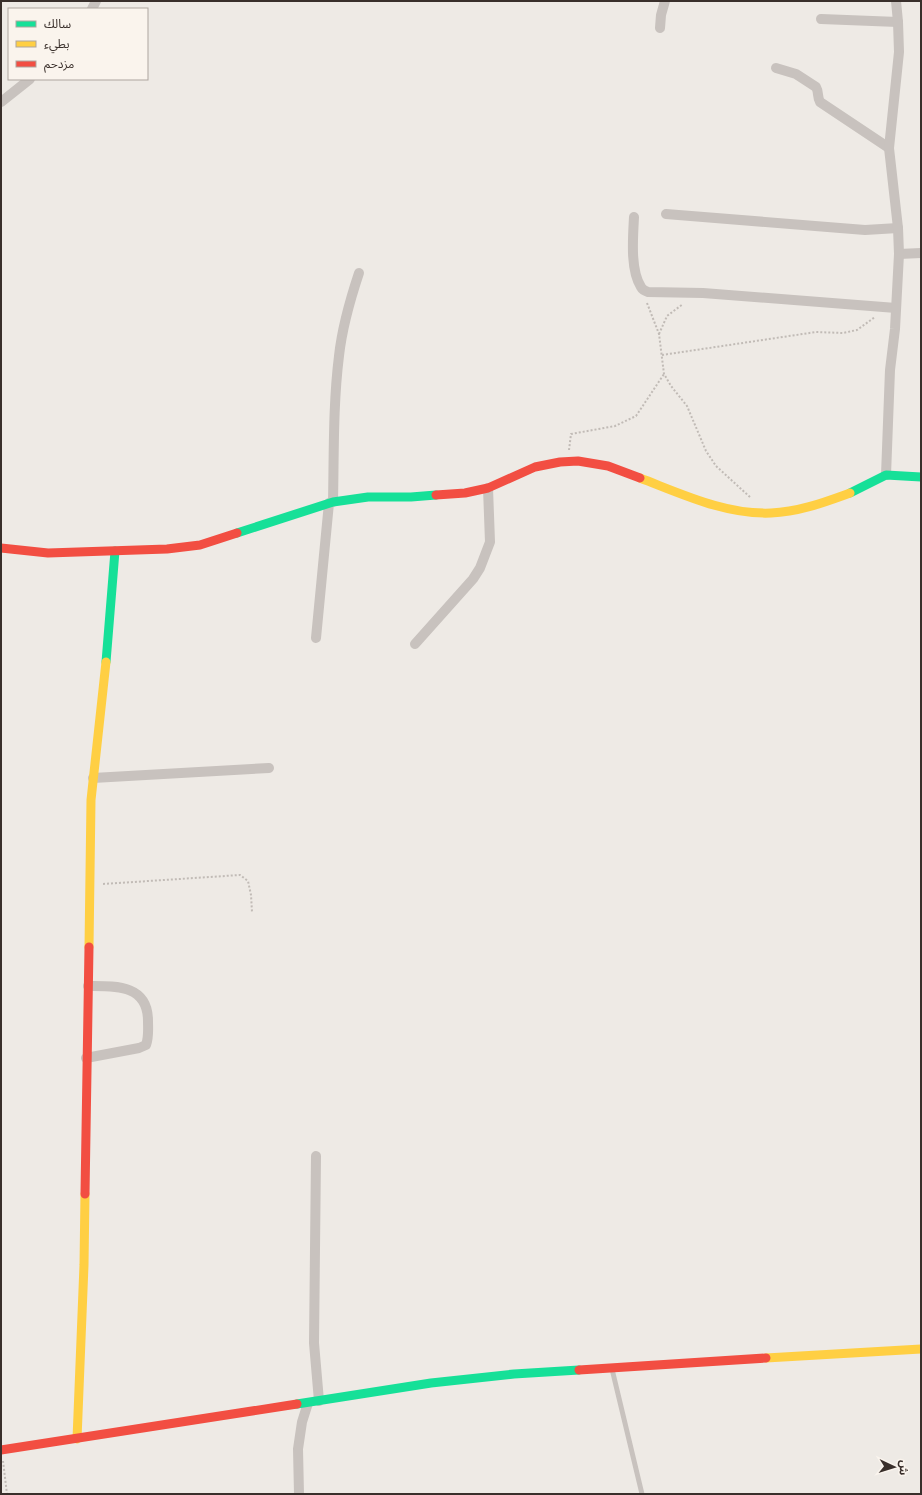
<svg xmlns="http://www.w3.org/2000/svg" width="922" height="1495" viewBox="0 0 922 1495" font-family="'Sofia Sans Condensed','Noto Sans Arabic',sans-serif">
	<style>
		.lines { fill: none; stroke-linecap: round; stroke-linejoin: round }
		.path { stroke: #c1bbb6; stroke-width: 2; stroke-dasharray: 2 2; stroke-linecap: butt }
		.lane { stroke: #c8c2be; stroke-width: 5 }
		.street { stroke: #c8c2be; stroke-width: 10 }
		.fast { stroke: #16e098; stroke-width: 9 }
		.slow { stroke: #ffcf43; stroke-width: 9 }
		.jam { stroke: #f24e42; stroke-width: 9 }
	</style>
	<rect width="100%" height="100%" fill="#eeeae5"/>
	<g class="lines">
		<!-- path -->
		<g class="path">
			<polyline points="647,303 659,334 664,374 671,386 687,406 706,451 716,466 751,498"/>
			<polyline points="659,334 667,316 683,304"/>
			<polyline points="662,355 816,332 843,333 857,330 875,317"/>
			<polyline points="569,450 571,434 615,426 636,416 664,374"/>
			<polyline points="103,884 240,875 248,881 251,895 252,912"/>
			<polyline points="3,1461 7,1494"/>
		</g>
		<!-- lane -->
		<polyline class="lane" points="612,1369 642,1494"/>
		<!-- street -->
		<g class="street">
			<polyline points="92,9 96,1"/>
			<polyline points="821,19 898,22"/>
			<polyline points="660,28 661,15 665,1"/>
			<path d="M 776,68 L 796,74 L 816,87 C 819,92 817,97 820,102 L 889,148"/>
			<polyline points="1,102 30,79"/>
			<polyline points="666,214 865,230 898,228"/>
			<path d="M 634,217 C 633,237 630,270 641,287 C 642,289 645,291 648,292 L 703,293 L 896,308"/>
			<polyline points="899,254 921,253"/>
			<polyline points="886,475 890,370 895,329 899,254 898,228 889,148 899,52 898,22 896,1"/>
			<path d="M 333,502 C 334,454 333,404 339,356 C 342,328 350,300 359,273"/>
			<polyline points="316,638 329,503"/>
			<polyline points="415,644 473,579 480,568 490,542 488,488"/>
			<polyline points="93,778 269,768"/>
			<path d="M 86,1058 L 139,1048 L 146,1045 C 149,1037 148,1029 148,1021 C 148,984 115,986 88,986"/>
			<polyline points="316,1156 314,1343 319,1401"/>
			<polyline points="299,1494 298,1449 302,1422 308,1403"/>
		</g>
		<!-- fast -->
		<g class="fast">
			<polyline points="850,493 886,475 921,477"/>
			<polyline points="237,533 333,502 368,497 411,497 436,495"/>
			<polyline points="106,662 115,551"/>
			<polyline points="297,1404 431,1383 514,1374 579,1370"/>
		</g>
		<!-- slow -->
		<g class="slow">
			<path d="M 640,478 C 682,494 726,515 771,513 C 799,512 825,502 850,493"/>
			<polyline points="89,947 91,800 106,662"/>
			<polyline points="766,1358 921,1349"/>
			<polyline points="77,1439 84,1265 85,1194"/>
		</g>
		<!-- jam -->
		<g class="jam">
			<polyline points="436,495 465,493 488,488 535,467 560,462 578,461 608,466 640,478"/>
			<polyline points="1,548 48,553 167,549 200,545 237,533"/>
			<polyline points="85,1194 89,947"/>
			<polyline points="579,1370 766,1358"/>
			<polyline points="1,1450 297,1404"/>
		</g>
	</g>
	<!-- border -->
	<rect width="922" height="1495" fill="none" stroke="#392f2b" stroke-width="4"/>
	<!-- legend -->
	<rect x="8" y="8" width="140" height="72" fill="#faf4ed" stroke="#ada59f"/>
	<rect x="16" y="21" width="20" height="6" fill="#16e098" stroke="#ada59f"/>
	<text x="44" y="28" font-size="12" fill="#392f2b">سالك</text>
	<rect x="16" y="41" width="20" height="6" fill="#ffcf43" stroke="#ada59f"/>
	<text x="44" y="48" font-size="12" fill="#392f2b">بطيء</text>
	<rect x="16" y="61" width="20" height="6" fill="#f24e42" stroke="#ada59f"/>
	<text x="44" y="68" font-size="12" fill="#392f2b">مزدحم</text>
	<!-- north arrow -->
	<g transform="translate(894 1467) rotate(94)" stroke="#faf4ed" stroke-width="3" paint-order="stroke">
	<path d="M0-3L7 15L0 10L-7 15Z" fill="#392f2b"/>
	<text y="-6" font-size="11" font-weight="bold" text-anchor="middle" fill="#392f2b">ش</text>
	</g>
</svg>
